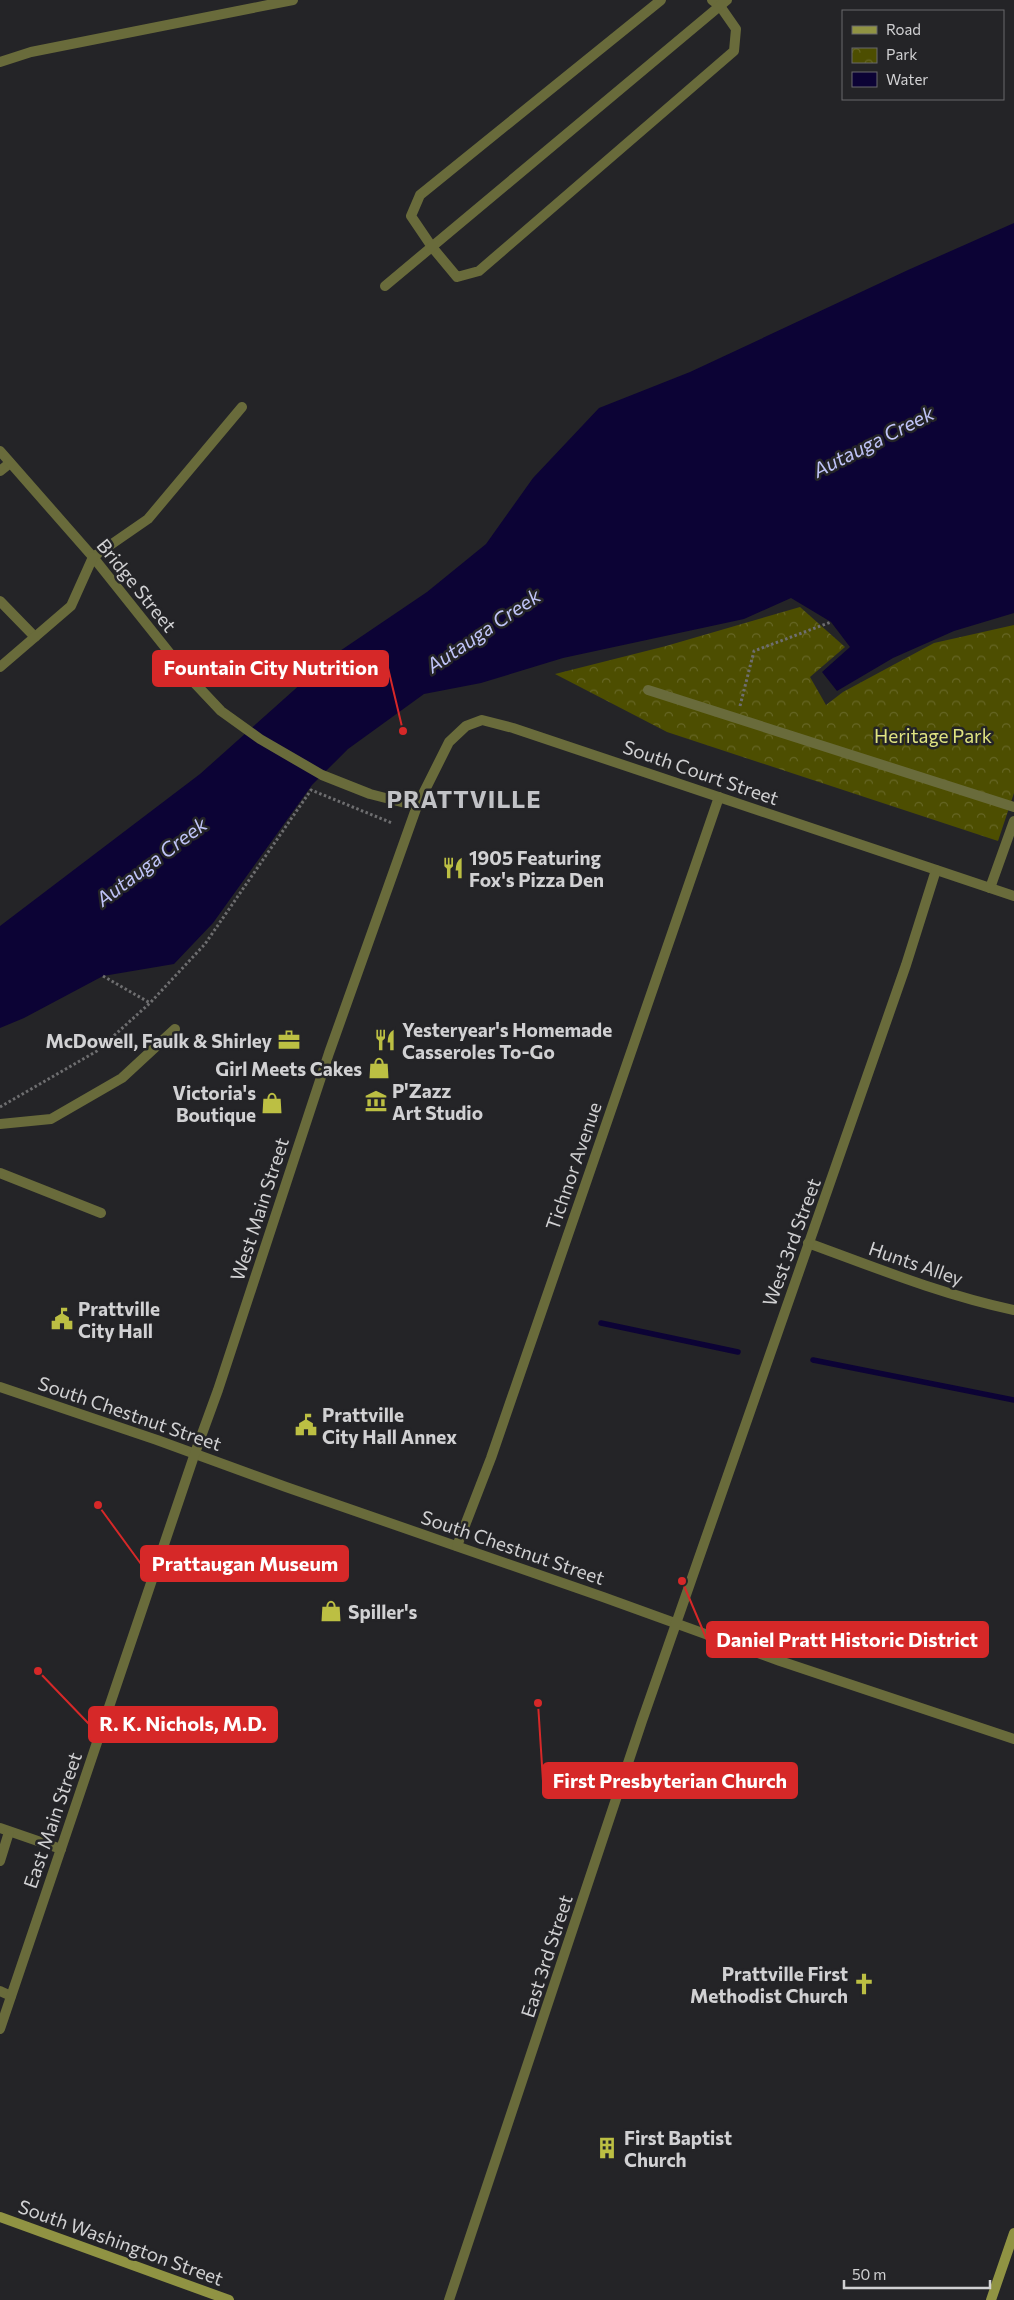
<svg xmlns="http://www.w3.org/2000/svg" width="1014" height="2300" viewBox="0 0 1014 2300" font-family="Commissioner,sans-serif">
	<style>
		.park { fill: url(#park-crowns) }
		.water { fill: #0c0335 }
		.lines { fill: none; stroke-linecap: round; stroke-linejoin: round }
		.stream { stroke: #0c0335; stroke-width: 5.5 }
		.path { stroke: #6e6e70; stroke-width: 3; stroke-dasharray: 2.5 2.5; stroke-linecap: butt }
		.lane { stroke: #696b3b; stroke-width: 10 }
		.street { stroke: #696b3b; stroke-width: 10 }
		.secondary { stroke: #909343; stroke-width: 10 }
		.labels { text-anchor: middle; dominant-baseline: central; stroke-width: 5; stroke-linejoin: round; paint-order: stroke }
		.street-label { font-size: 19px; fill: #d1d1d3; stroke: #242427 }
		.park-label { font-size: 19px; fill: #dfe381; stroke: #242427 }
		.poi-label { font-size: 19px; font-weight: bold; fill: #d1d1d3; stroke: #242427; text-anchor: start }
		.water-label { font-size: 20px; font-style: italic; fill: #c0c4f8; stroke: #242427 }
		.district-label { font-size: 24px; font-weight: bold; letter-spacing: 1px; fill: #c1c2c6; stroke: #242427 }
		.leader { fill: none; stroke: #d62828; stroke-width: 2 }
		.callout-dot { fill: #d62828; stroke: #242427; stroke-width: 2 }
		.callout { fill: #d62828; stroke: #d62828; stroke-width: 2 }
		.callout-label { font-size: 20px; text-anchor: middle; font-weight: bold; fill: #fff }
	</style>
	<defs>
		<pattern id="park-crowns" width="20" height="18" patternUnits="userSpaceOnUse" patternTransform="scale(1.25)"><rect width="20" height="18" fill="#4d4e01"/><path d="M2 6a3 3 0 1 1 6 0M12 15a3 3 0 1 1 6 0" fill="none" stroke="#666625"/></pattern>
	</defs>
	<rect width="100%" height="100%" fill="#242427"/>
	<!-- park -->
	<polygon class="park" points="800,607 845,647 810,677 826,705 843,692 934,643 1014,625 1014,793 998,841 667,732 555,674 666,646"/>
	<!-- water -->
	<polygon class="water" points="1014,223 1014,613 954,631 893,658 837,691 822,672 850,647 831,622 791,598 744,619 563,658 481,683 424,694 348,749 312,785 213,923 174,964 103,976 24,1018 0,1028 0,926 200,774 331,657 427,592 486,544 533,478 599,408 690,372 908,270"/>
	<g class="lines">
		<!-- stream -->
		<g class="stream">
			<polyline points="601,1323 738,1352"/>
			<polyline points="813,1360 1014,1400"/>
		</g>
		<!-- path -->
		<g class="path">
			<polyline points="740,706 754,651 831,622"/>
			<polyline points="103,976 150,1003"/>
			<polyline points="0,1107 97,1051 150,1003 205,944 311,790 392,823"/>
		</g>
		<!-- lane -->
		<g class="lane">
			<polyline points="661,0 420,195 411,216 432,247 457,277 479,271 734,51 736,29 720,6 712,0"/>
			<polyline points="385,286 727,0"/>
			<polyline points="0,471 10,463"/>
			<polyline points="93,557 148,519 242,407"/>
			<polyline points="0,601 35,637"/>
			<polyline points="648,690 1014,807"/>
			<polyline points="990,888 1014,821"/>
			<polyline points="0,1124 51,1119 122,1078 175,1029"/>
			<polyline points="0,1173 101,1213"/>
			<polyline points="0,1828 61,1849"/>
			<polyline points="0,1861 9,1832"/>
			<polyline points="0,1991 11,1996"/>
		</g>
		<!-- street -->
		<g class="street">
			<polyline points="0,62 31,52 293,0"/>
			<polyline points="0,451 93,557 188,676 221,711 260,739 322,775 370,794 417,806"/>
			<polyline points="0,667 71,606 93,557"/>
			<path d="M 808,1243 C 876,1268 943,1295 1014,1310"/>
			<polyline points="0,1387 157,1440 286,1487 603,1597 780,1661 1014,1739"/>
			<polyline points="457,1546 491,1458 719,797"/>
			<polyline points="0,2029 195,1453 218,1390 329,1053 417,806 449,742 466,726 482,720 513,728 1014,896"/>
			<polyline points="449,2300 642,1721 906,965 936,870"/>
		</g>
		<!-- secondary -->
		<g class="secondary">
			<polyline points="0,2217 229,2300"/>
			<polyline points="991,2300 1014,2233"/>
		</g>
	</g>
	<!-- icons -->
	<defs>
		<g id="restaurant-bare" transform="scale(1.725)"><path d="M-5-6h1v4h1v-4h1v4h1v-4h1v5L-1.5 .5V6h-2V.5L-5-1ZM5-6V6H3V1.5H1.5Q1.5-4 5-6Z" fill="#bcbf43" stroke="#242427" stroke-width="2.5" paint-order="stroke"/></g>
		<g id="office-bare" transform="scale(1.725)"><path d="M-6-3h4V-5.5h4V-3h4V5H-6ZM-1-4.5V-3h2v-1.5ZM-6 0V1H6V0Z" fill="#bcbf43" stroke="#242427" stroke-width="2.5" paint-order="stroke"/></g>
		<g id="shop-bare" transform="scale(1.725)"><path d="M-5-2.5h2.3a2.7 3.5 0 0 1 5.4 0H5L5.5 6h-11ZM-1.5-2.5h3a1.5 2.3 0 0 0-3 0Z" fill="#bcbf43" stroke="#242427" stroke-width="2.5" paint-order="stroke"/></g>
		<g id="museum-bare" transform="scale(1.725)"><path d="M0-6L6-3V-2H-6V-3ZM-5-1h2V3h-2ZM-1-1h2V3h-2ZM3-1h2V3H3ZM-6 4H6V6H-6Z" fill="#bcbf43" stroke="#242427" stroke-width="2.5" paint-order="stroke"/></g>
		<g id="civic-bare" transform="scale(1.725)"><path d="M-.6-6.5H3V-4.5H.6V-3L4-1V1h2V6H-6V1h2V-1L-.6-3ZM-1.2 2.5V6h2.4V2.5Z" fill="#bcbf43" stroke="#242427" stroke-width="2.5" paint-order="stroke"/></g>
		<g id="church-bare" transform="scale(1.725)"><path d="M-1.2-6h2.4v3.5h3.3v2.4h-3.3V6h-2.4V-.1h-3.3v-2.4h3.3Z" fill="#bcbf43" stroke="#242427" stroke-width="2.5" paint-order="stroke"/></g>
		<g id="building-bare" transform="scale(1.725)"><path d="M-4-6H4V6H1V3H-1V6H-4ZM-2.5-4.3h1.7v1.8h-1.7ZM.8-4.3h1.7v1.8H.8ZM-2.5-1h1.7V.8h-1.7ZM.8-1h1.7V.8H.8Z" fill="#bcbf43" stroke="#242427" stroke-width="2.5" paint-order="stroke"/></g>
	</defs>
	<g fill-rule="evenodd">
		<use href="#restaurant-bare" x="453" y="868"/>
		<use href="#office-bare" x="289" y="1040"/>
		<use href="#restaurant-bare" x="385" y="1040"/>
		<use href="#shop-bare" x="379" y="1068"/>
		<use href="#museum-bare" x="376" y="1101"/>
		<use href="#shop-bare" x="272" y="1103"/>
		<use href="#civic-bare" x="62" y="1319"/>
		<use href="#civic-bare" x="306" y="1425"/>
		<use href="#shop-bare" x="331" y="1611"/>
		<use href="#church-bare" x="864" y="1984"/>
		<use href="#building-bare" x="607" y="2148"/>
	</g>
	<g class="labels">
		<!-- street labels -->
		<g class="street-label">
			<text transform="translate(137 585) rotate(51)">Bridge Street</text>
			<text transform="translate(701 772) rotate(19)">South Court Street</text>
			<text transform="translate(573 1166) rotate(-71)">Tichnor Avenue</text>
			<text transform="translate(259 1209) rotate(-72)">West Main Street</text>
			<text transform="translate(791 1242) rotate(-70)">West 3rd Street</text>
			<text transform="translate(916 1263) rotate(19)">Hunts Alley</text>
			<text transform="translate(130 1413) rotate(19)">South Chestnut Street</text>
			<text transform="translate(513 1547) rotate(19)">South Chestnut Street</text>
			<text transform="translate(52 1820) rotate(-71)">East Main Street</text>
			<text transform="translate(546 1956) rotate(-72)">East 3rd Street</text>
			<text transform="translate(121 2242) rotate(20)">South Washington Street</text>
		</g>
		<!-- park labels -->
		<g class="park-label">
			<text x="933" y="735">Heritage Park</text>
		</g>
		<!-- poi labels -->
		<g class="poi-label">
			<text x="469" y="857">1905 Featuring<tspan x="469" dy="22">Fox's Pizza Den</tspan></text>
			<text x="402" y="1029">Yesteryear's Homemade<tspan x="402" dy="22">Casseroles To-Go</tspan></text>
			<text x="272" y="1040" text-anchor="end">McDowell, Faulk &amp; Shirley</text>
			<text x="362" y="1068" text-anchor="end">Girl Meets Cakes</text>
			<text x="392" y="1090">P'Zazz<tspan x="392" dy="22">Art Studio</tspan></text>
			<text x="256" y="1092" text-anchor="end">Victoria's<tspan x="256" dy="22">Boutique</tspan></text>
			<text x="78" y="1308">Prattville<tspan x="78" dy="22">City Hall</tspan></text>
			<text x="322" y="1414">Prattville<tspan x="322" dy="22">City Hall Annex</tspan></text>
			<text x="348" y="1611">Spiller's</text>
			<text x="848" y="1973" text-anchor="end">Prattville First<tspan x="848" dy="22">Methodist Church</tspan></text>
			<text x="624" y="2137">First Baptist<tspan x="624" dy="22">Church</tspan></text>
		</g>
		<!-- water labels -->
		<g class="water-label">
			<text transform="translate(873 441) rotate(-27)">Autauga Creek</text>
			<text transform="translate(483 630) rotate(-34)">Autauga Creek</text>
			<text transform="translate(151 861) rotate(-37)">Autauga Creek</text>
		</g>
		<!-- district labels -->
		<g class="district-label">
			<text x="464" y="798">PRATTVILLE</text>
		</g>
	</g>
	<!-- callouts -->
	<path class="leader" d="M403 731L388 668M98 1505L141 1564M682 1581L707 1640M38 1671L89 1724M538 1703L543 1781"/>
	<g class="callout-dot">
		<circle cx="403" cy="731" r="5"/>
		<circle cx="98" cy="1505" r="5"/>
		<circle cx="682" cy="1581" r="5"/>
		<circle cx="38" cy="1671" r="5"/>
		<circle cx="538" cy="1703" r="5"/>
	</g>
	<g class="callout">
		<rect x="153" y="651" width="235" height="35" rx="5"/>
		<rect x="141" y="1546" width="207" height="35" rx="5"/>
		<rect x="707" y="1622" width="281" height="35" rx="5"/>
		<rect x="89" y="1707" width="188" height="35" rx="5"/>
		<rect x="543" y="1763" width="254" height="35" rx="5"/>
	</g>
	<g class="callout-label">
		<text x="271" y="675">Fountain City Nutrition</text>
		<text x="245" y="1571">Prattaugan Museum</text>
		<text x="847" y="1647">Daniel Pratt Historic District</text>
		<text x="183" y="1731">R. K. Nichols, M.D.</text>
		<text x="670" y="1788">First Presbyterian Church</text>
	</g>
	<!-- legend -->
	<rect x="842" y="10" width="162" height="90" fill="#242427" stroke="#69696c"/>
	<rect x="852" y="26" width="25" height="8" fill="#909343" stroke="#69696c"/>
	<text x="886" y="35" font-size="15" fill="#d1d1d3">Road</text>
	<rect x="852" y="48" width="25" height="15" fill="url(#park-crowns)" stroke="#69696c"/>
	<text x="886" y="60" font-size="15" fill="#d1d1d3">Park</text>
	<rect x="852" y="72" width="25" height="15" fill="#0c0335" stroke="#69696c"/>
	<text x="886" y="85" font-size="15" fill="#d1d1d3">Water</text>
	<!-- scale -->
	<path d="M844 2280v8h146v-8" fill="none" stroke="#d1d1d3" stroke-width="2.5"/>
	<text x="852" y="2280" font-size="15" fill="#d1d1d3" stroke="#242427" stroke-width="4" paint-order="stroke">50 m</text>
</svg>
